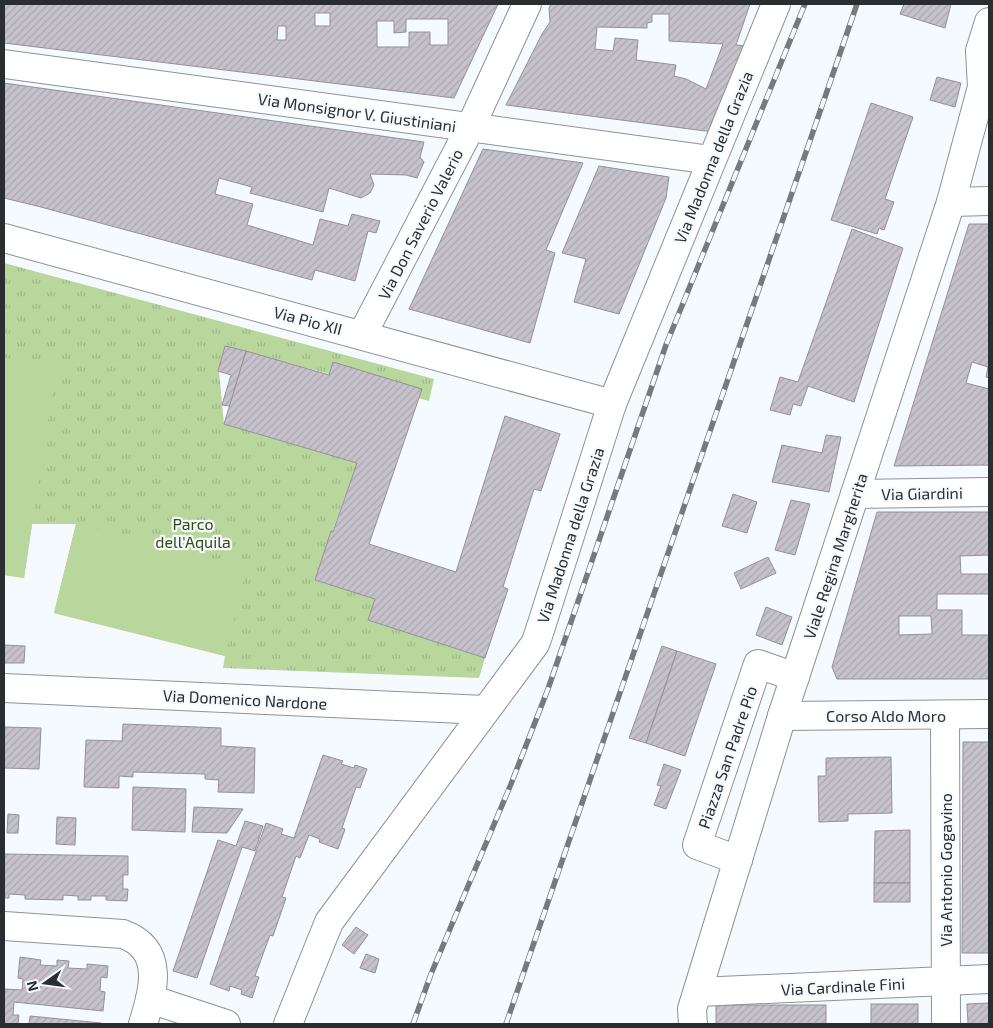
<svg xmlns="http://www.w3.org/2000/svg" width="993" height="1028" viewBox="0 0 993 1028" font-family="'Exo 2',sans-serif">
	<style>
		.grass { fill: url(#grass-tufts) }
		.garden { fill: #b9d69d }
		.building { fill: url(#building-hatch); stroke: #959098; fill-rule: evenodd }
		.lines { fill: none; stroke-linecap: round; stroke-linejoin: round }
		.minor-casing { stroke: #8c939a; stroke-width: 30 }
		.tertiary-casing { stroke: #8c939a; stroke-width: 30 }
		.minor { stroke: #fff; stroke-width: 28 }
		.tertiary { stroke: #fff; stroke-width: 28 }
		.rail-casing { stroke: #767a7d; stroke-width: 5.5 }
		.rail { stroke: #f5faff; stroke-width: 4; stroke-dasharray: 11; stroke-linecap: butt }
		.labels { text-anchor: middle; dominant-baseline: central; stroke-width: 4.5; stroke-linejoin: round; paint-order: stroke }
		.street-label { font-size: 16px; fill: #2b2e30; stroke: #f5faff }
		.park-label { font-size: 16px; fill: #324c0e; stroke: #f5faff }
	</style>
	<defs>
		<pattern id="grass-tufts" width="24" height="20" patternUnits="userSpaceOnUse" patternTransform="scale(1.25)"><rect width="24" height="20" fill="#b9d69d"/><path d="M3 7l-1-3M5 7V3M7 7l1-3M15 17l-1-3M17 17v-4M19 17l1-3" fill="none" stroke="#9fb888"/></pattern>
		<pattern id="building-hatch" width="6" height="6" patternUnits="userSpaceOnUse" patternTransform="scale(1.25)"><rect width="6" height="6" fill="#c6c2cb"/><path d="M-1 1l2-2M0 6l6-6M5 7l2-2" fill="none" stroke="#aaa7af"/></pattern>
	</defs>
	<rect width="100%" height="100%" fill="#f5faff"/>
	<!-- grass -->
	<polygon class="grass" points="4,263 434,379 429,401 225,346 219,371 224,424 357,463 315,580 375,599 368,620 485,658 479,678 223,668 225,656 54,613 76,524 32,524 24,578 4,575"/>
	<!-- garden -->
	<g class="garden">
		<polygon points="4,358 56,366 24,578 4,575"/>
		<polygon points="76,524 247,568 225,656 54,613"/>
	</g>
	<!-- building -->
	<g class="building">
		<path d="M 4,4 L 498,4 L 454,98 L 4,43 ZM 315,13 L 330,13 L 330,26 L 315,26 ZM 406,19 L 448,19 L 448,45 L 430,45 L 430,32 L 409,32 L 409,47 L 377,47 L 377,21 L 394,21 L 394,33 L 406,32 ZM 278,26 L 286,26 L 286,40 L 277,40 Z"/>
		<path d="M 551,4 L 750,4 L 736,45 L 748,46 L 713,132 L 506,105 L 542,34 L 550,22 L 549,8 ZM 652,14 L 669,14 L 669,41 L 723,44 L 706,89 L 686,79 L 674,76 L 676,65 L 636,60 L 638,40 L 615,38 L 613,51 L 595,49 L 597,27 L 647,28 L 647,23 L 652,22 Z"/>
		<polygon points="904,4 951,4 945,28 900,14"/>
		<polygon points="937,77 961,83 955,107 930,100"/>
		<polygon points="4,83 424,142 420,157 424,162 417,178 406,175 370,174 374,185 370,193 361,198 329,188 323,212 250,193 252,187 219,178 215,194 253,204 247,225 313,245 320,219 348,226 352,214 380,221 376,233 368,231 355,281 315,270 312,280 37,206 4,198"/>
		<polygon points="871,103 913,117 885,199 894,202 884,230 879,228 877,234 831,220"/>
		<polygon points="483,149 583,163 546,250 555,253 530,343 409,309"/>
		<polygon points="599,166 669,177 666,198 619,314 574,302 586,259 562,253"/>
		<polygon points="969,224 989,224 989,378 986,377 988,367 972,362 966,383 989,389 989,465 894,466"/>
		<polygon points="852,229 903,248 854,402 808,386 801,406 793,404 790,415 770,410 780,377 798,382"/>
		<polygon points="225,346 246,351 230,406 222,405 231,375 218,371"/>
		<polygon points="246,351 329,375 333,362 422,389 369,544 456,572 505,416 560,434 541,491 534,489 503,587 508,589 485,658 368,620 375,599 315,580 331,531 333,532 357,463 224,424"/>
		<polygon points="826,435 841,437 829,492 772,482 782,445 822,453"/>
		<polygon points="733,494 757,502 747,533 722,526"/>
		<polygon points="791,500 810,504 795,555 775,550"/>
		<path d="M 877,512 L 989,512 L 989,555 L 960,556 L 961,574 L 989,574 L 989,594 L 937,594 L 937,610 L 962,610 L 962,635 L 989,635 L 989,679 L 837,679 L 832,667 ZM 899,616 L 931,616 L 932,634 L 899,635 Z"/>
		<polygon points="768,557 776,573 741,589 734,573"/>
		<polygon points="766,607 792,617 782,645 756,635"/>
		<polygon points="4,645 25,646 24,663 4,663"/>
		<polygon points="662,646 677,651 646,743 629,738"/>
		<polygon points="677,651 716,664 685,756 646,743"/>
		<polygon points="123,724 221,728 221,746 255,748 254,793 218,792 219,780 205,779 205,774 133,772 133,777 119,776 119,788 84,787 86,740 122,741"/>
		<polygon points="4,727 41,728 39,769 4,768"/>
		<polygon points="963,742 989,742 989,953 962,953"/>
		<polygon points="323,755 343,761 341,764 354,768 355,765 367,769 360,788 356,787 342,828 345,829 338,849 319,842 320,839 309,835 300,858 296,856 282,897 286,898 273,936 270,935 255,976 259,977 252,998 241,994 242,990 230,986 229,991 210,984 266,823 283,829 281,834 294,838"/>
		<polygon points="891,757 892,813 848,814 848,821 819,822 818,776 826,776 826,758"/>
		<polygon points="664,764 681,770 666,809 654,805 661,786 657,785"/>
		<polygon points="133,787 186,789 185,832 132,830"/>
		<polygon points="194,807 243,809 227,833 192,832"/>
		<polygon points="8,814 19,815 18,833 7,833"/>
		<polygon points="57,817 76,818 75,845 56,844"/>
		<polygon points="245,821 263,826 255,851 242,847 197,978 173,971 218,840 236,846"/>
		<polygon points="910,830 910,883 874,883 875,831"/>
		<polygon points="4,854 128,856 128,875 123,875 123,889 128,889 127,901 106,900 106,896 91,896 91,900 78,900 78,896 63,895 63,900 25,899 25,895 9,894 9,898 4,898"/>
		<rect x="874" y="883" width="36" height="19"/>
		<polygon points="356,927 368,935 354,954 342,945"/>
		<polygon points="366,954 379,959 375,973 360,968"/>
		<polygon points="20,957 41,960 40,965 57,966 57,960 69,961 68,968 87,969 87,964 108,966 107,978 101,977 100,991 105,992 103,1011 14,1002 13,1015 19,1015 18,1024 4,1024 4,989 22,990 23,979 18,978"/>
		<polygon points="989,1003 989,1024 968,1024 967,1004"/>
		<rect x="871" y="1004" width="47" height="20"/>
		<rect x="716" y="1005" width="110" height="19"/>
		<polygon points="30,1016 101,1023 101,1024 29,1024"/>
	</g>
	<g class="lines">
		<!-- minor casing -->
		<g class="minor-casing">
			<g id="minor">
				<polyline points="4,64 711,160"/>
				<polyline points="951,202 989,201"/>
				<polyline points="4,238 612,404"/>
				<polyline points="362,335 470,128 527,4"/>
				<polyline points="855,494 989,492"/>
				<polyline points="4,688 485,710"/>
				<polyline points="945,715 946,1024"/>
				<polyline points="738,860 697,845 758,664 795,677"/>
				<path d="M 4,926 L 123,934 C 166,950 153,991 143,1024"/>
				<polyline points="698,992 989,979"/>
				<polyline points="150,999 226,1024"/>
				<polyline points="288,1024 329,922 535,644 538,636 612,404 776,4"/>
			</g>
		</g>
		<!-- tertiary casing -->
		<g class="tertiary-casing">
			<g id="tertiary">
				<polyline points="782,716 989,714"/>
				<polyline points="693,1024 692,1009 782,716 951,202 982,87 980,51 989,22"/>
			</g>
		</g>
		<!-- minor -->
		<use href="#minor" class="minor"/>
		<!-- tertiary -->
		<use href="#tertiary" class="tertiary"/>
		<!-- rail casing -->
		<g class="rail-casing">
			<g id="rail">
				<polyline points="413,1024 431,974 511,784 548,689 666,345 805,4"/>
				<polyline points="506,1024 857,4"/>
			</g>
		</g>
		<!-- rail -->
		<use href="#rail" class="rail"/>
	</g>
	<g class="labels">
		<!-- street labels -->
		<g class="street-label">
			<text transform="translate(357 112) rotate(8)">Via Monsignor V. Giustiniani</text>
			<text transform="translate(713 157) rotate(-68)">Via Madonna della Grazia</text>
			<text transform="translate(420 224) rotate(-63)">Via Don Saverio Valerio</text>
			<text transform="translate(308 320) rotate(15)">Via Pio XII</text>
			<text transform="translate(922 493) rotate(-1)">Via Giardini</text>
			<text transform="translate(570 535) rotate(-72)">Via Madonna della Grazia</text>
			<text transform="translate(835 556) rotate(-72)">Viale Regina Margherita</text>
			<text transform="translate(245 699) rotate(3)">Via Domenico Nardone</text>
			<text x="886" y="715">Corso Aldo Moro</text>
			<text transform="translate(727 757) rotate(-71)">Piazza San Padre Pio</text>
			<text transform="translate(945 870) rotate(-90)">Via Antonio Gogavino</text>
			<text transform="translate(843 986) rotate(-3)">Via Cardinale Fini</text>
		</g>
		<!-- park labels -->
		<g class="park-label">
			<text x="193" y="523">Parco<tspan x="193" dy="18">dell'Aquila</tspan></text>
		</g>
	</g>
	<!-- border -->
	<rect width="993" height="1028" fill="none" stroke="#2b2e30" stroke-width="10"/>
	<!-- north arrow -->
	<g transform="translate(45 983) rotate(256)" stroke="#f5faff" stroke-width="4" paint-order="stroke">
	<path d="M0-4L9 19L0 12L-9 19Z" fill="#2b2e30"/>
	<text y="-8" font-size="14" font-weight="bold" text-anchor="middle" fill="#2b2e30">N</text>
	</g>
</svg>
